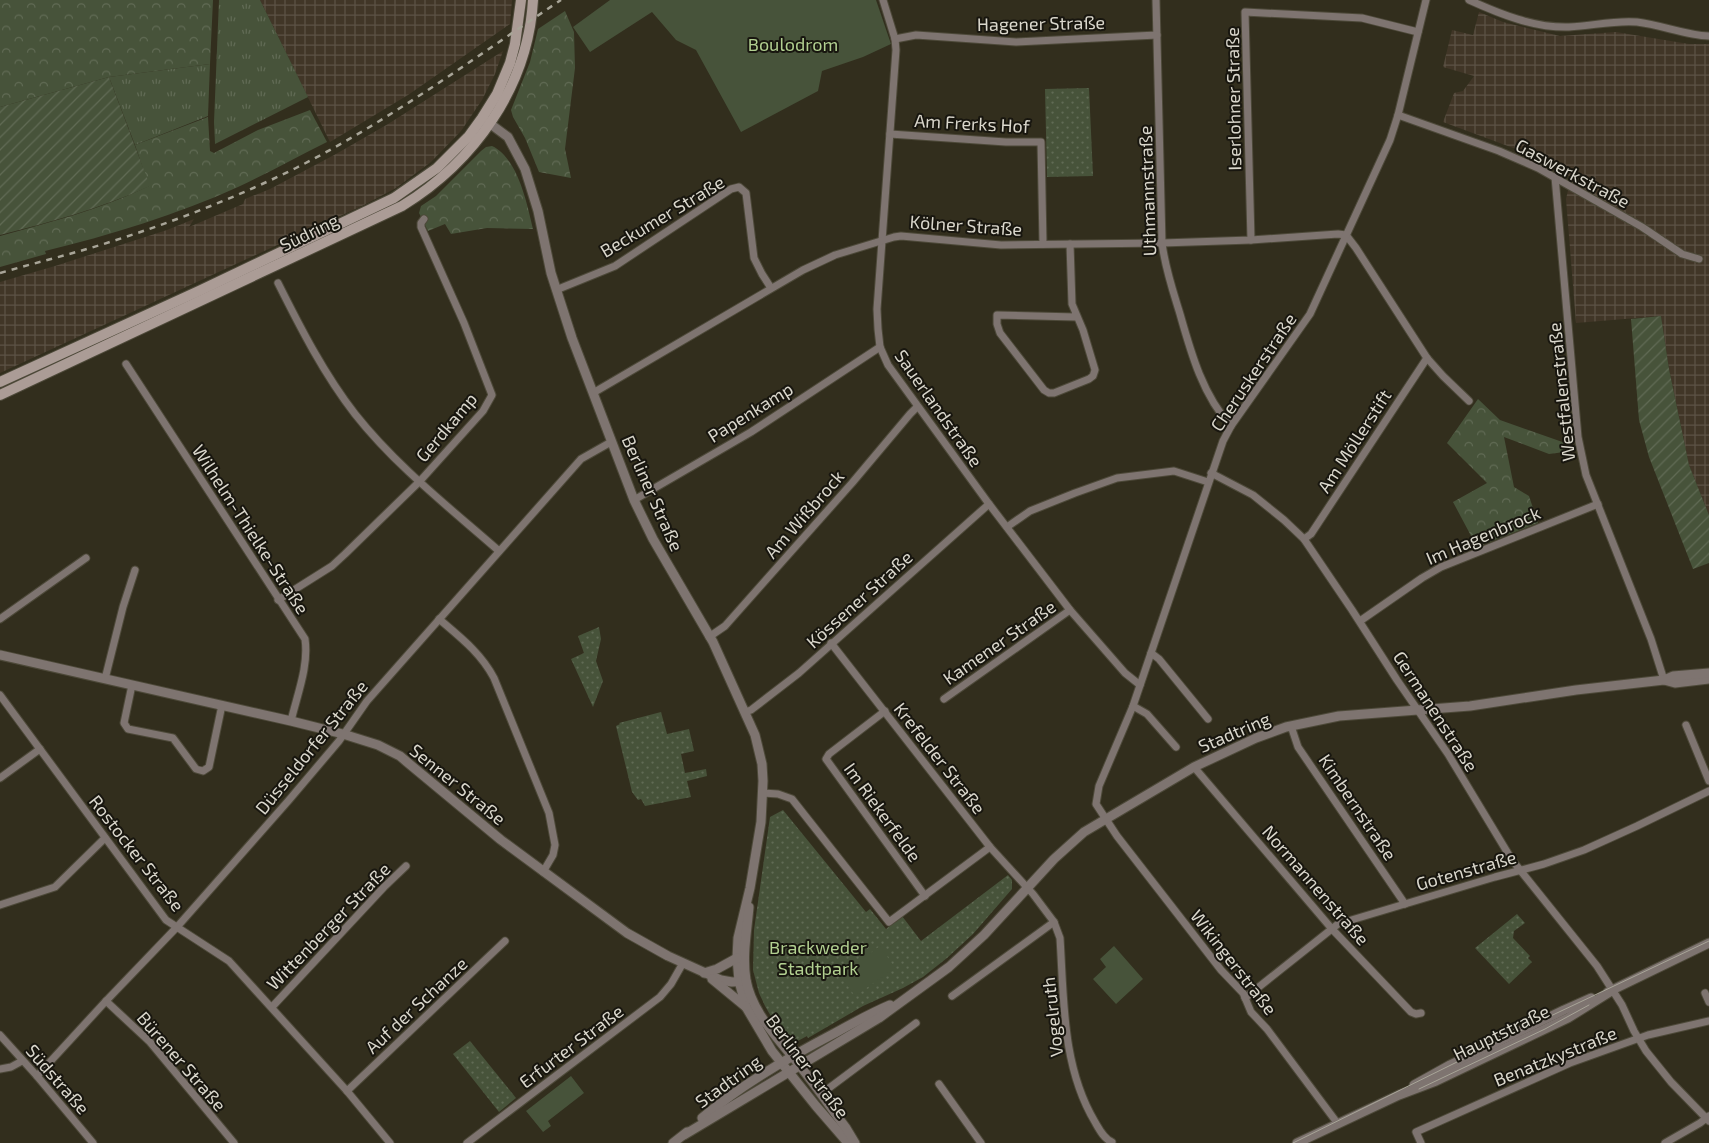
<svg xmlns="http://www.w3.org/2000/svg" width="1709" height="1143" viewBox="0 0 1709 1143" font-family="'Exo 2',sans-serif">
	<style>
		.industrial { fill: url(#industrial-grid) }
		.grass { fill: url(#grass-tufts) }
		.forest { fill: url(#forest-crowns) }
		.park { fill: url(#park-dots) }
		.garden { fill: url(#garden-furrows) }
		.pitch { fill: #47533a }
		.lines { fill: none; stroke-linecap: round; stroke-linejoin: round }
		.minor-casing { stroke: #4d4939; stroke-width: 9 }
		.tertiary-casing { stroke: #4d4939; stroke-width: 11 }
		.secondary-casing { stroke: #4d4939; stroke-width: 12 }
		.minor { stroke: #7e7470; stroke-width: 7 }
		.tertiary { stroke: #7e7470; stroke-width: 9 }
		.secondary { stroke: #ab9c96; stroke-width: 10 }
		.tram { stroke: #a8a598; stroke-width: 1 }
		.rail { stroke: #a8a598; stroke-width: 2.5; stroke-dasharray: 6 6; stroke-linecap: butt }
		.labels { text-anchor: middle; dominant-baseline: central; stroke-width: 4; stroke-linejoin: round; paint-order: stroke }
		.street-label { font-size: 18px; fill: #dad7cc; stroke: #18160f }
		.park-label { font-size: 18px; fill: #b2d091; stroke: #18160f }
	</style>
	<defs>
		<pattern id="industrial-grid" width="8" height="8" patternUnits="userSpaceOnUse" patternTransform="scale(1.25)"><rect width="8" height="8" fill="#413627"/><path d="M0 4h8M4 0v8" fill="none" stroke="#5c5245"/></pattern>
		<pattern id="grass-tufts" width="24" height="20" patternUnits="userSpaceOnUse" patternTransform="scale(1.25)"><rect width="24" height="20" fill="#47533a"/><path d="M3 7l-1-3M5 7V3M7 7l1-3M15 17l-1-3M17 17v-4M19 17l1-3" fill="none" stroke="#616b55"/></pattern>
		<pattern id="forest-crowns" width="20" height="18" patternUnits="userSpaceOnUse" patternTransform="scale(1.25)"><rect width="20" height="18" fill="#47533a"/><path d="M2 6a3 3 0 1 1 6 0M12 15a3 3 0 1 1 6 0" fill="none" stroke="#616b55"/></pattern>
		<pattern id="park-dots" width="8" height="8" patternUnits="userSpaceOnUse" patternTransform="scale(1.25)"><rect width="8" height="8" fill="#47533a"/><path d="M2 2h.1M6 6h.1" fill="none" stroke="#616b55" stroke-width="1.8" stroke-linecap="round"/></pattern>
		<pattern id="garden-furrows" width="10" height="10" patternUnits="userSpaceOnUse" patternTransform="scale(1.25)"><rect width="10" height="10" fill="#47533a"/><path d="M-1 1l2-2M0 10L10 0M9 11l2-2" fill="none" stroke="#616b55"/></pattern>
	</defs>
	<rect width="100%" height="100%" fill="#322e1d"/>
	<!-- industrial -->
	<g class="industrial">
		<polygon points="260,0 512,0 510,24 408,95 330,142"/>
		<polygon points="1479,12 1503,22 1560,36 1616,32 1689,44 1709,44 1709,515 1689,465 1669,369 1661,316 1576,323 1566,199 1571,177 1524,152 1443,122 1454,93 1463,91 1474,76 1443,67 1452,30 1473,35"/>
		<polygon points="503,51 495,74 482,100 461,131 431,162 396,188 364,205 0,373 0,282 55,266 167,230 194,219 189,227 243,204 245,199 270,189 336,154 388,124"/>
	</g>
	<!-- grass -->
	<g class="grass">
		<polygon points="219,0 260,0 308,97 215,144 214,122"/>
		<polygon points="210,64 208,116 135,145 109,77"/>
	</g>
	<!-- forest -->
	<g class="forest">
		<polygon points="0,0 213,0 210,64 109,77 0,107"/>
		<polygon points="565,11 574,32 575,68 565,149 571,178 539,172 525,138 513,117 511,110 530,62 538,29"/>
		<path d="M 310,110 L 327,142 C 297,157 268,173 238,187 C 176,215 111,235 45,251 L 46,254 L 0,267 L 0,236 C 51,222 102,209 149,186 L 135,145 L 208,117 L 210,151 L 214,153 L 258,130 Z"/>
		<path d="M 492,146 C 518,158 527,204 533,229 L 487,228 L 451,234 L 445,224 L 428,231 L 419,213 L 421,206 L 436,196 L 481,151 L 486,147 Z"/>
		<polygon points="1478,399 1500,420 1571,445 1572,451 1549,454 1504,437 1514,487 1529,496 1538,523 1477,547 1453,502 1487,483 1447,443"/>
	</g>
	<!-- park -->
	<g class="park">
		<polygon points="1089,88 1093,176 1047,177 1045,89"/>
		<polygon points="599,627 601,639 596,661 603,681 593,707 571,659 584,653 578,636"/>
		<polygon points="661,712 667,734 689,729 694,751 681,754 685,773 706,769 707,776 687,781 691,797 645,806 641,799 638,800 632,792 616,726 620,724 619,723"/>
		<polygon points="783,810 866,912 870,909 886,929 902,916 921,941 1008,875 1012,880 1012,889 973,934 947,958 923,977 903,988 863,1006 808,1038 807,1036 796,1042 791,1041 779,1030 765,1006 759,993 753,970 754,930 770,817"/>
		<polygon points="1517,914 1525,923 1514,931 1513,938 1530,956 1528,958 1532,962 1509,984 1475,948"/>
		<polygon points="470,1041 516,1098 499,1112 453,1054"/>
	</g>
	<!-- garden -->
	<g class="garden">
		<path d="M 109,77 L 150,186 C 102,208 51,222 0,235 L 0,107 Z"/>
		<polygon points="1661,316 1669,369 1689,465 1709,515 1709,563 1693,569 1649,457 1639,420 1631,319"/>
	</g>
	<!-- pitch -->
	<g class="pitch">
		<polygon points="610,0 876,0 891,44 863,57 822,71 818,91 741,132 696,50 676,40 652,12 590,52 573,27"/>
		<polygon points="880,946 895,968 855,996 840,975"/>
		<polygon points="1114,946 1143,979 1116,1004 1093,979 1106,967 1100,959"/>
		<polygon points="571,1076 584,1093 548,1121 551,1126 543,1132 526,1111"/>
	</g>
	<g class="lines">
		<!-- minor casing -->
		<g class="minor-casing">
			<g id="minor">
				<polyline points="883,0 895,39 896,50 877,309 878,329 880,347 888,365 989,504 1070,610 1125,673 1140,685"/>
				<path d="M 1156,0 L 1162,243 C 1165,268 1173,291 1180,314 C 1191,353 1203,396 1231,426"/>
				<path d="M 1469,0 C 1500,14 1534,28 1569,27 C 1592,26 1614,20 1637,22 C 1662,25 1685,35 1709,36"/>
				<polyline points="895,39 916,35 1016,42 1157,35"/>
				<polyline points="1398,115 1499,151 1538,168 1642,227 1682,254 1699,259"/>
				<polyline points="890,134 1006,142 1041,142 1043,244"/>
				<polyline points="1555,177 1578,437 1586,475 1651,639 1664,680"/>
				<polyline points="1346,235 1356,248 1427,358 1443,376 1469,401"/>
				<polyline points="1251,240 1245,12 1362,18 1418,32"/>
				<polyline points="1070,244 1072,304 1083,330 1095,370 1093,376 1089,379 1054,393 1049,393 1044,390 1000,333 997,324 997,315 1076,317"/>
				<path d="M 278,283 C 301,329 324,374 355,414 C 396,466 450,508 499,551"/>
				<polyline points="556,290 615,266 731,189 739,187 746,193 754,258 762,274 771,288"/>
				<path d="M 126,364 L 305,639 C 309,666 297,695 291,721"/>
				<polyline points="593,393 803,270 835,255 894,237 901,236 1001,245 1162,243 1251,240 1338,234 1346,235"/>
				<polyline points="1211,473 1253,495 1284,520 1304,539 1352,610 1397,680 1448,754 1512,860 1597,966 1622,1005 1634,1031 1646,1051 1671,1082 1709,1121"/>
				<polyline points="634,500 751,432 880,347"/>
				<polyline points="1007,527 1030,511 1075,493 1117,478 1174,471 1208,482"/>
				<polyline points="1304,539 1311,534 1427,358"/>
				<polyline points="278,600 332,566 345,554 420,481 483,411 492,395 464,323 421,227 421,223 424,219"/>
				<polyline points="0,619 86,558"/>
				<path d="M 439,619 C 460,637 481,653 494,678 L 549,813 L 555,845 L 553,855 L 543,872"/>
				<polyline points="1360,621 1422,578 1441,567 1598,504"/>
				<polyline points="709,637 725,626 852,483 910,414 917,407"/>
				<path d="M 831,643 L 990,847 L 1033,894 L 1054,922 L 1060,938 C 1064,1000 1062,1067 1095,1122 C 1099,1129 1104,1139 1112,1142"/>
				<polyline points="1151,653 1159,659 1208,719"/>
				<polyline points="105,679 123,607 135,570"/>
				<polyline points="132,685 124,723 128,729 173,738 196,769 203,771 209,767 222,705"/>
				<polyline points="0,695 166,920 229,961 347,1091 390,1143"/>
				<polyline points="944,699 1070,610"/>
				<polyline points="1133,706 1147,714 1176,747"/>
				<polyline points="885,711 829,754 826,759 925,896"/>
				<polyline points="745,712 751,710 799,673 989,504"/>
				<polyline points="1686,725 1709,781"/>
				<polyline points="1291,726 1298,747 1405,904"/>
				<polyline points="1194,767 1332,929 1411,1012 1416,1014 1421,1013"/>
				<polyline points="0,778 40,749"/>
				<polyline points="763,793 778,794 792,799 889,922 990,847"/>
				<polyline points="0,905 55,887 105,838"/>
				<polyline points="1705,993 1709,1002"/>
				<polyline points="952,996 1054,922"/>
				<polyline points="1245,998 1338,924 1495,877 1544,864 1584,850 1637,826 1709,791"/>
				<polyline points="106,1001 150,1042 234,1143"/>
				<polyline points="272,1007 384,887 406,866"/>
				<polyline points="0,1035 37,1076 93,1143"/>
				<polyline points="0,1069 11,1067 22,1061"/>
				<polyline points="37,1076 106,1001 177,927 289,800 339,741 367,701 581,459 611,442"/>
				<polyline points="939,1084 981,1143"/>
				<polyline points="347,1091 505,941"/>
				<polyline points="821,1094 916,1023"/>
				<polyline points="1338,1124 1267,1029 1251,1012 1243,993 1221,970 1117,836 1096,804 1099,786 1133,706 1223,441 1231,426 1310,314 1390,140 1398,115 1426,0"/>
				<polyline points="467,1143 660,997 671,984 683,963"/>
				<polyline points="1421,1143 1416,1132 1570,1063 1648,1035 1709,1021"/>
				<polyline points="1665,1143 1700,1123 1709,1116"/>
			</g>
		</g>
		<!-- tertiary casing -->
		<g class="tertiary-casing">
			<g id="tertiary">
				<polyline points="485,120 508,137 525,169 538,211 551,273 572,338 634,500 653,539 713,642 755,735 762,764 763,781 761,822 750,888 738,938 737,958 739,981 746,1007 772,1051 816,1106 848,1143"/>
				<polyline points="0,655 291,721 343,734 378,745 400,756 407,762 501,840 627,933 668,956 721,980 732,982 746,981"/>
				<polyline points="1664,680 1675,683 1709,679"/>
				<path d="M 749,907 C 747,931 742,956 746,980 C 752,1013 780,1041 800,1066 C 816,1086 830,1107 846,1128 L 855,1143"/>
				<polyline points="704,973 717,969 737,958"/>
				<polyline points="712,979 746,1007"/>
				<polyline points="1608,992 1709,943"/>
				<polyline points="1414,1085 1450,1065 1564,1010 1591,998"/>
				<path d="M 702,1118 C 742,1084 789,1057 835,1033 C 853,1023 871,1013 890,1005"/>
				<polyline points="684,1135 879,1018 949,967 984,935 1054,859 1084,832 1194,767 1256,738 1286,727 1339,716 1470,706 1576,690 1664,680 1673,676 1709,673"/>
				<polyline points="673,1143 687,1132"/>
				<polyline points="1297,1143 1399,1095 1436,1081 1545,1029 1568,1018 1613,990"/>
			</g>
		</g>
		<!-- secondary casing -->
		<g class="secondary-casing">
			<g id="secondary">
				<polyline points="0,382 201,290 394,198 437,168 469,136 482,118 497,94 510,63 515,44 521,0"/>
				<path d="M 0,395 L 402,206 C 474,162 528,87 533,0"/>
			</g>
		</g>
		<!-- minor -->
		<use href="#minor" class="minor"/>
		<!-- tertiary -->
		<use href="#tertiary" class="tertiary"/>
		<!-- secondary -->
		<use href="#secondary" class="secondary"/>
		<!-- tram -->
		<g class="tram">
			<polyline points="1419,1089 1545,1029 1589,1005"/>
			<polyline points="1293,1143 1540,1021 1709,941"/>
		</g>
		<!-- rail -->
		<path class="rail" d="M 0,273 C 38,262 76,253 113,241 C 176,221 237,197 296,168 C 389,121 474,58 561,0"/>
	</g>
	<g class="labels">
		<!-- street labels -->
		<g class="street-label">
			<text transform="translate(1041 23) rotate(-1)">Hagener Straße</text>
			<text transform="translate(1233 99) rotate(-91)">Iserlohner Straße</text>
			<text transform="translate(972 123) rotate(3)">Am Frerks Hof</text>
			<text transform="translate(1573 173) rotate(28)">Gaswerkstraße</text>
			<text transform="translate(1147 191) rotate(-92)">Uthmannstraße</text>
			<text transform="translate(662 216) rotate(-31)">Beckumer Straße</text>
			<text transform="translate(966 225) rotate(4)">Kölner Straße</text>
			<text transform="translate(309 232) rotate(-26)">Südring</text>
			<text transform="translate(1253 372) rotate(-56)">Cheruskerstraße</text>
			<text transform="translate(1561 392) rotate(-96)">Westfalenstraße</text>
			<text transform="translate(939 408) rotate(55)">Sauerlandstraße</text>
			<text transform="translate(750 412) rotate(-32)">Papenkamp</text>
			<text transform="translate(446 427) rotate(-50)">Gerdkamp</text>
			<text transform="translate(1354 441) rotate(-57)">Am Möllerstift</text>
			<text transform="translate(653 493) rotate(66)">Berliner Straße</text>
			<text transform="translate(804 514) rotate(-49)">Am Wißbrock</text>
			<text transform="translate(251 529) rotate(57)">Wilhelm-Thielke-Straße</text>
			<text transform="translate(1483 535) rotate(-23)">Im Hagenbrock</text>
			<text transform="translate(859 599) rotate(-42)">Kössener Straße</text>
			<text transform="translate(999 642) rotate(-35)">Kamener Straße</text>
			<text transform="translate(1436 711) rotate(57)">Germanenstraße</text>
			<text transform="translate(1234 732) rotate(-23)">Stadtring</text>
			<text transform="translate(311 747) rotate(-51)">Düsseldorfer Straße</text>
			<text transform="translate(940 758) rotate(52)">Krefelder Straße</text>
			<text transform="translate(458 784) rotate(39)">Senner Straße</text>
			<text transform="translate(1358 807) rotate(56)">Kimbernstraße</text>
			<text transform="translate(883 812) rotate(54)">Im Riekerfelde</text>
			<text transform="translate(137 853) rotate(52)">Rostocker Straße</text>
			<text transform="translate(1466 870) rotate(-16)">Gotenstraße</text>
			<text transform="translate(1316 885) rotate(49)">Normannenstraße</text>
			<text transform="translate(328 926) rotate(-46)">Wittenberger Straße</text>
			<text transform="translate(1234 962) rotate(52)">Wikingerstraße</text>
			<text transform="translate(416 1005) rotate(-43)">Auf der Schanze</text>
			<text transform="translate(1052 1017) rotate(-96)">Vogelruth</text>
			<text transform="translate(1501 1032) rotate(-26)">Hauptstraße</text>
			<text transform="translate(571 1046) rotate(-37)">Erfurter Straße</text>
			<text transform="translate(1555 1056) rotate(-22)">Benatzkystraße</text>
			<text transform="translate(182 1061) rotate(49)">Bürener Straße</text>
			<text transform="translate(808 1066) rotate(53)">Berliner Straße</text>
			<text transform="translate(58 1079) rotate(49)">Südstraße</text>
			<text transform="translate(728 1081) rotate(-36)">Stadtring</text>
		</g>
		<!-- park labels -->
		<g class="park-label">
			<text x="793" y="44">Boulodrom</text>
			<text x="818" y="947">Brackweder<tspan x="818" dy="21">Stadtpark</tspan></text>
		</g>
	</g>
</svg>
